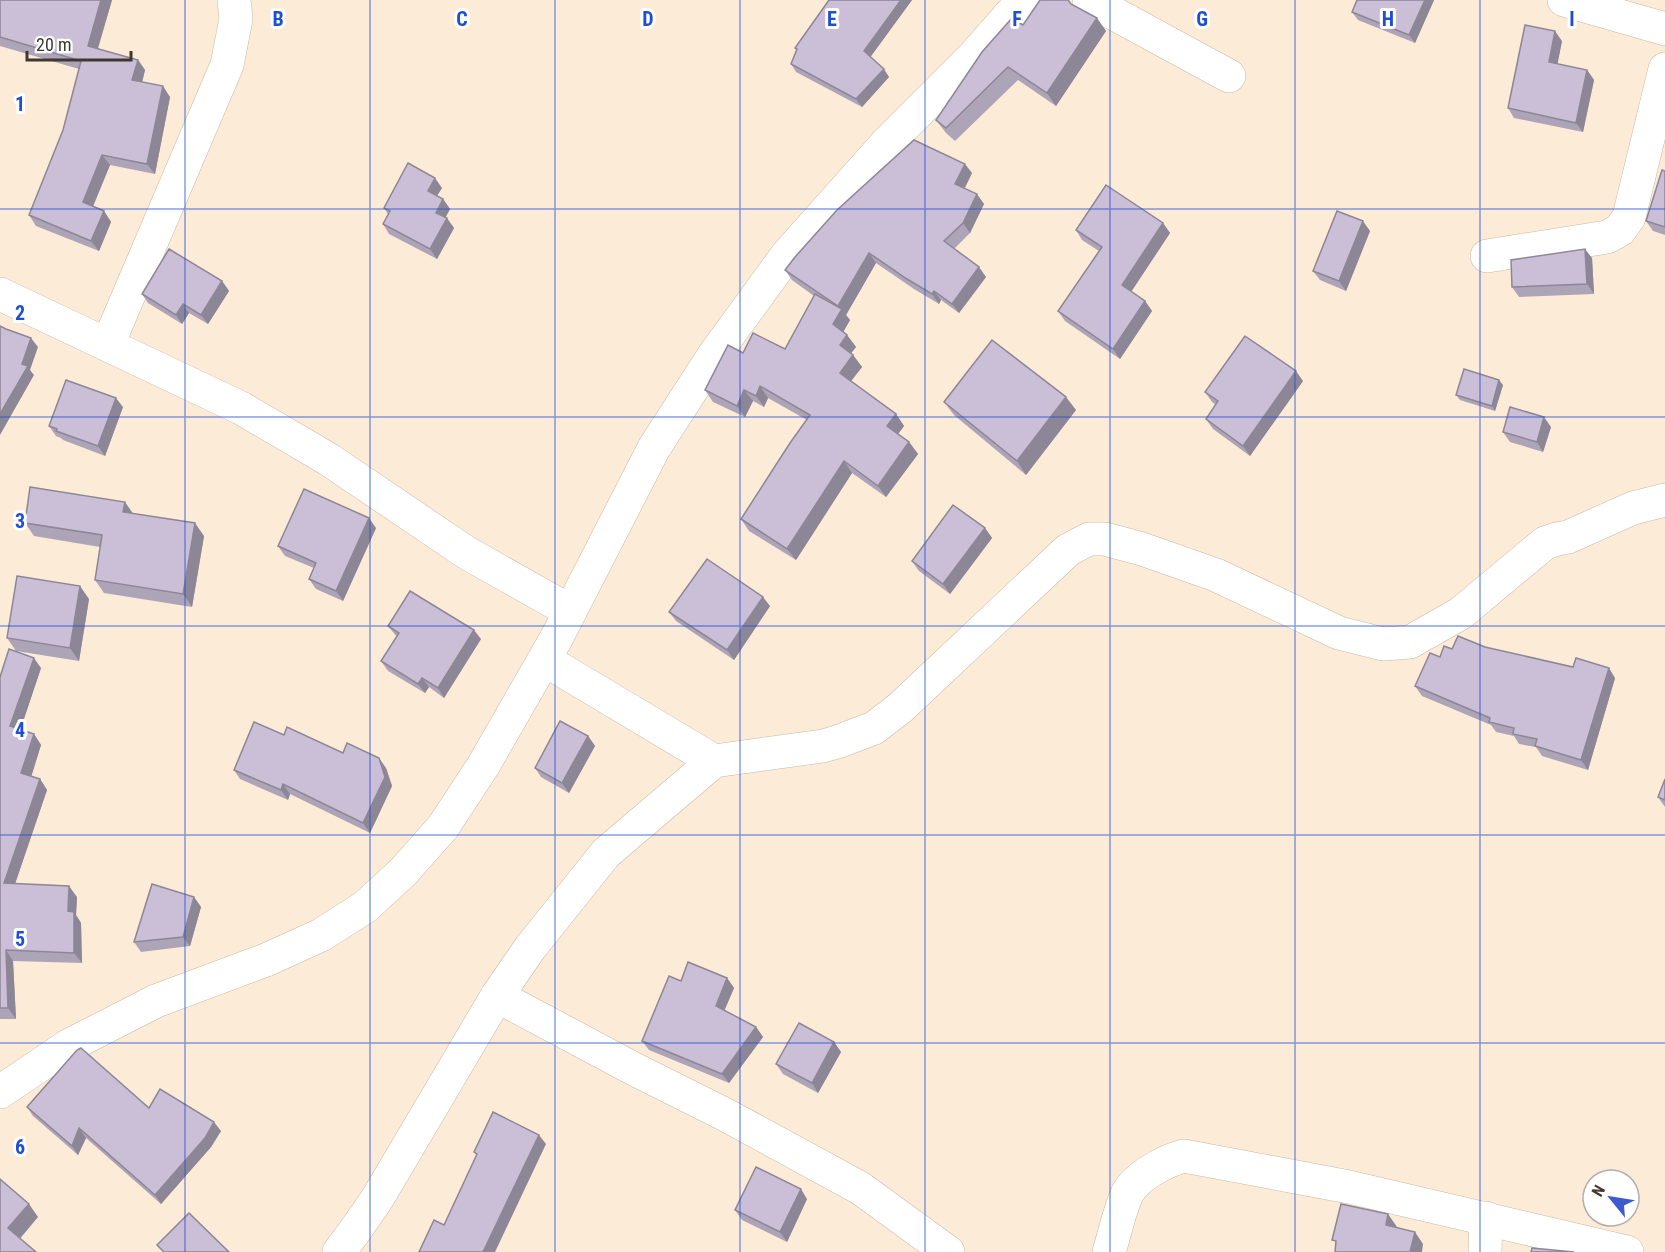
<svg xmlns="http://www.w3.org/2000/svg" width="1665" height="1252" viewBox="0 0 1665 1252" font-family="'Roboto Condensed',sans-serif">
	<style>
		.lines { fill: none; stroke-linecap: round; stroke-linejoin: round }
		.street-casing { stroke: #c7b8a4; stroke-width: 34 }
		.street { stroke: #fff; stroke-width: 33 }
		.wall { fill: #aea4b8 }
		.shaded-wall { fill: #8d8696 }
		.building { fill: #cabfd6; stroke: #8d8696; stroke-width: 1.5 }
		.grid { fill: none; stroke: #1d4ed8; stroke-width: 1.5; stroke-opacity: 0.55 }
		.grid-label { font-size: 20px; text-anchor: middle; font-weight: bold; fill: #1d4ed8; stroke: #fff; stroke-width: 6; stroke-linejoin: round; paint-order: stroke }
	</style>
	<rect width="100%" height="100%" fill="#fcecd7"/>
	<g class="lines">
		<!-- street casing -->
		<g class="street-casing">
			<g id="street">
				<polyline points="1089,0 1229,76"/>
				<polyline points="1564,0 1665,29"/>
				<polyline points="1487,256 1607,237 1620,230 1629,217 1665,69"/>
				<polyline points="0,294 241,408 328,459 467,553 570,611"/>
				<polyline points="108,344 227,65 236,19 234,0"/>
				<polyline points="545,660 714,761"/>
				<polyline points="497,996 634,1069 726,1115 860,1188 948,1252"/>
				<polyline points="0,1092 68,1046 156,1001 266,960 321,935 365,907 403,872 443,827 483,766 557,637 654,448 714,355 787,255 885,145 973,57 1023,0"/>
				<polyline points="339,1252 354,1232 377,1199 497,996 530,948 606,853 714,761 823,746 837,742 874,728 900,708 1068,550 1089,539 1105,539 1142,549 1216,575 1339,633 1383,644 1410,642 1461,613 1545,543 1557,539 1568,537 1633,508 1665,500"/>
				<path d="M 1109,1252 C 1115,1233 1119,1212 1127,1194 C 1136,1176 1165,1161 1184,1156 L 1349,1187 L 1627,1252"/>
				<polyline points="1485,1252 1486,1218"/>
			</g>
		</g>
		<!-- street -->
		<use href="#street" class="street"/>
	</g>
	<!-- wall -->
	<g class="wall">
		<polygon points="0,0 112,0 98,49 138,60 145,70 142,82 170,97 155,174 110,165 93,207 104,211 111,222 99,251 36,226 29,215 63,130 79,69 0,46"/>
		<polygon points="829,0 912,0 870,57 889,77 862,107 796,72 791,64 797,50 795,48"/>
		<polygon points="1357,0 1434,0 1415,43 1358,20 1352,12"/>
		<polygon points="1071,4 1106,31 1056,106 1018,80 955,141 946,133 936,120 1023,25"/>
		<polygon points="1562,41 1557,64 1587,70 1594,80 1583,132 1514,118 1508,108"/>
		<polygon points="1665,171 1665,235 1653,231 1646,221"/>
		<polygon points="972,173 965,188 984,204 970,233 954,249 986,277 959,313 941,300 939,304 914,289 876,263 846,315 850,320 843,332 847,335 856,347 851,353 853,355 862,367 851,381 896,414 904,426 898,434 909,442 918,454 886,497 852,473 796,560 749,531 741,519 807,420 768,398 764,407 753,401 745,417 713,402 705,390 743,353 785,349 814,296 792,280 785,270"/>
		<polygon points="442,188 437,196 443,199 450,209 445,218 454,228 437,259 389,234 383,224 388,214 384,208"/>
		<polygon points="1163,223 1170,233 1131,292 1145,301 1152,311 1120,359 1065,321 1058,311 1099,251 1082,240 1076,230"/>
		<polygon points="1370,231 1346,291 1320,280 1313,271"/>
		<polygon points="1592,258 1594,294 1519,297 1512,287"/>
		<polygon points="222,281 229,291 208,324 189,313 182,324 148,303 142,294"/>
		<polygon points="1303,381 1250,456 1213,429 1206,419 1216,405 1212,402 1205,392"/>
		<polygon points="1503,385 1495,411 1460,400 1456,395"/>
		<polygon points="944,402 1076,410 1026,475 954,415"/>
		<polygon points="123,407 105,456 63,440 61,438 56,436 49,426"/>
		<polygon points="1551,427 1543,452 1510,442 1503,432"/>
		<polygon points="134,514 204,536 192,607 104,593 95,580 100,547 34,536 25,523"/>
		<polygon points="376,528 343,601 316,589 309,579 314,568 285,556 278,546"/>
		<polygon points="985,528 992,538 950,594 919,571 912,561"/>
		<polygon points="89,599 79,661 16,651 7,638"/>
		<polygon points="770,606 734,660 676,621 669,612"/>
		<polygon points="388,626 481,639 444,698 429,687 425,693 388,671 381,661 397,637"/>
		<polygon points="1485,647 1615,678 1588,770 1542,756 1536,747 1519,744 1514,736 1496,732 1491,725 1422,696 1415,686 1440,657 1452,649"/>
		<polygon points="41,668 20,730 34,734 41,745 31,776 40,779 47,790 15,883 77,897 76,915 81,923 82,963 13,961 16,1019 0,1019 0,677"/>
		<polygon points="284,735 343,753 386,768 392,786 370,833 290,794 288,800 240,779 234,770"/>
		<polygon points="588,736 595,746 569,793 541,777 535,768"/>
		<polygon points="1665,779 1665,807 1658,797"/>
		<polygon points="194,897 201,907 190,946 141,952 134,942"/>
		<polygon points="727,978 734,988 724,1011 756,1027 763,1037 729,1083 649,1050 642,1041 681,981"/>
		<polygon points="834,1042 841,1052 818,1093 783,1074 776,1064"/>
		<polygon points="27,1107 149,1108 221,1131 211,1147 161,1204 86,1138 78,1155 33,1116"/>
		<polygon points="807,1199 787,1242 742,1220 735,1210"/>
	</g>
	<!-- shaded-wall -->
	<g class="shaded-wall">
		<polygon points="101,0 112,0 95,57 88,46"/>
		<polygon points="901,0 912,0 869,59 864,51"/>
		<polygon points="1425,0 1434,0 1415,43 1409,35"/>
		<polygon points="1097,18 1106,31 1056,106 1047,93"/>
		<polygon points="1555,31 1562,41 1556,72 1549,62"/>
		<polygon points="138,60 145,70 140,91 132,80"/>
		<polygon points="884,69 889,77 862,107 856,99"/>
		<polygon points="1587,70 1594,80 1583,132 1576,123"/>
		<polygon points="163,86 170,97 155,174 147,164"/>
		<polygon points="102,155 110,165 90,213 83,202"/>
		<polygon points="965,164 972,173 962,193 955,184"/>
		<polygon points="435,178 442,188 434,200 428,191"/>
		<polygon points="977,194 984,204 970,233 963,223"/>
		<polygon points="443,199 450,209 443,222 436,213"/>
		<polygon points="104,211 111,222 99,251 91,241"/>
		<polygon points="447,218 454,228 437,259 430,249"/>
		<polygon points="1363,221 1370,231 1346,291 1339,281"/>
		<polygon points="1163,223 1170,233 1129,295 1122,285"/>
		<polygon points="1585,249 1592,258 1594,294 1587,284"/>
		<polygon points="869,253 876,263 846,315 850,320 841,336 833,324 838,307"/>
		<polygon points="979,267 986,277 959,313 952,304"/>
		<polygon points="222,281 229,291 208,324 201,315"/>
		<polygon points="934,291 941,300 939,304 932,294"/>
		<polygon points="1145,301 1152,311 1120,359 1113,349"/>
		<polygon points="183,304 189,313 182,324 176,315"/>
		<polygon points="847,335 856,347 848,357 840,345"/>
		<polygon points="31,338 38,347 30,370 34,375 0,435 0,414 22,364"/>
		<polygon points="853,355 862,367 848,385 840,373"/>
		<polygon points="1296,371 1303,381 1250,456 1243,446"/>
		<polygon points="1499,380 1503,385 1495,411 1492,406"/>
		<polygon points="760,386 768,398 764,407 756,396"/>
		<polygon points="744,390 753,401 745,417 737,406"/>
		<polygon points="1066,397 1076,410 1026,475 1017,461"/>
		<polygon points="116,398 123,407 105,456 98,446"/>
		<polygon points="896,414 904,426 895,438 887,426"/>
		<polygon points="1544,417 1551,427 1543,452 1537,442"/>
		<polygon points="909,442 918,454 886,497 878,486"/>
		<polygon points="844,461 852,473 796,560 787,549"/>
		<polygon points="125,502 134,515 123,512"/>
		<polygon points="369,518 376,528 343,601 336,591"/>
		<polygon points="195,523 204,536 192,607 183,594"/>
		<polygon points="985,528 992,538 950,594 943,584"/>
		<polygon points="80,586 89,599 79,661 70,648"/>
		<polygon points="763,597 770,606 734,660 727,650"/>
		<polygon points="474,630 481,639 444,698 438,688"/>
		<polygon points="34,658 41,668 18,737 10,726"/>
		<polygon points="1609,668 1615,678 1588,770 1581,760"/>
		<polygon points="422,678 429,687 425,693 418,684"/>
		<polygon points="34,734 41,745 29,784 21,773"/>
		<polygon points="588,736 595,746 569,793 562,783"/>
		<polygon points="379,758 386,768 392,786 370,833 363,823"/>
		<polygon points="40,779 47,790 12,893 4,883"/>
		<polygon points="283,784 290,794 288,800 281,790"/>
		<polygon points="69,886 77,897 76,915 81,923 82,963 74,953 68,911"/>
		<polygon points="194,897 201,907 190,946 183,937"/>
		<polygon points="6,950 13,961 16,1019 8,1008"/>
		<polygon points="727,978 734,988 722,1016 716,1006"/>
		<polygon points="756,1027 763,1037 729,1083 722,1074"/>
		<polygon points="834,1042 841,1052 818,1093 812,1083"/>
		<polygon points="214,1122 221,1131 211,1147 161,1204 155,1195"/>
		<polygon points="79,1128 86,1138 78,1155 72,1146"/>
		<polygon points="539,1135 546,1144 495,1252 483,1252"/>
		<polygon points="801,1189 807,1199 787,1242 780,1232"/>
		<polygon points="29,1204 38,1217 18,1241 8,1228"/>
		<polygon points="1388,1214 1397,1227 1395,1237 1386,1225"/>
		<polygon points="1415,1232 1423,1244 1422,1252 1410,1252"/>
	</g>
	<!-- building -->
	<g class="building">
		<polygon points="0,0 101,0 88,46 138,60 132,80 163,86 147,164 102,155 83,202 104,211 91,241 29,215 63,130 81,61 0,37"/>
		<polygon points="829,0 901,0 864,51 884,69 856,99 791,64 797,49 795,48"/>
		<polygon points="1040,0 1068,0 1071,4 1097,18 1047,93 1008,67 946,128 936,120 982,52 1012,18 1023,25"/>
		<polygon points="1357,0 1425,0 1409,35 1352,12"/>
		<polygon points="1525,25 1555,31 1549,62 1587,70 1576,123 1508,108"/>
		<polygon points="914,140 965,164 955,184 977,194 963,223 944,241 979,267 952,304 934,291 932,294 907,279 869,253 838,306 785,270 795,257 837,210"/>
		<polygon points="408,163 435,178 428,191 443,199 436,213 447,218 430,249 383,224 390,211 384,208"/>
		<polygon points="1662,170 1665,171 1665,227 1646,221"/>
		<polygon points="1106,185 1163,223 1122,285 1145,301 1113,349 1058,311 1102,247 1076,230"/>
		<polygon points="1337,211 1363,221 1339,281 1313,271"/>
		<polygon points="169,249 222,281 201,315 183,304 176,315 142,294"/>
		<polygon points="1585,249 1587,284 1512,287 1511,260"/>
		<polygon points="815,294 842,309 833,324 847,335 840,345 853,355 840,373 896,414 887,426 909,442 878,486 844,461 787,549 741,519 790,443 810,415 760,386 756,396 744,390 737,406 705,390 728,345 743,353 753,333 785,349"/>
		<polygon points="0,326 6,329 31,338 22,364 28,366 0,414"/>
		<polygon points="1245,336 1296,371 1243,446 1206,419 1218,401 1205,392"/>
		<polygon points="992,340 1066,397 1017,461 944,402"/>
		<polygon points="1464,369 1499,380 1492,406 1456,395"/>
		<polygon points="66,380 116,398 98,446 56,431 57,429 49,426"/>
		<polygon points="1510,407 1544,417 1537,442 1503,432"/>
		<polygon points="30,487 125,502 123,512 195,523 183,594 95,580 102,535 25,523"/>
		<polygon points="304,489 369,518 336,591 309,579 316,563 278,546"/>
		<polygon points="953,505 985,528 943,584 912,561"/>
		<polygon points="707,559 763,597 727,650 669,612"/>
		<polygon points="17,576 80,586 70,648 7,638"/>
		<polygon points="410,591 474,630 438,688 422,678 418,684 381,661 399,633 388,626"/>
		<polygon points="1458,636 1485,647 1573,667 1576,658 1609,668 1581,760 1535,746 1537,739 1513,734 1514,728 1489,722 1490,718 1415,686 1430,653 1440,657 1444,646 1452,649"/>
		<polygon points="9,649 34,658 10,726 34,734 21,773 40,779 4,883 69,886 68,911 74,912 74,953 6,950 8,1008 0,1008 0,677"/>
		<polygon points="560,721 588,736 562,783 535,768"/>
		<polygon points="254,722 284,735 287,727 343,753 347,743 379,758 385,777 363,823 283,784 281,790 234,770"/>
		<polygon points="1665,779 1665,800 1658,797"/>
		<polygon points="152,884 194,897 183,937 134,942"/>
		<polygon points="688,962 727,978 716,1006 756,1027 722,1074 642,1041 669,976 681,981"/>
		<polygon points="799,1023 834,1042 812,1083 776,1064"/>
		<polygon points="81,1048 149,1108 160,1089 214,1122 205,1138 155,1195 79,1128 72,1146 27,1107 77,1050"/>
		<polygon points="493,1112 539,1135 483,1252 419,1252 434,1220 444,1225 477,1154 474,1152"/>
		<polygon points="756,1167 801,1189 780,1232 735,1210"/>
		<polygon points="0,1179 29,1204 8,1228 36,1252 0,1252"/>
		<polygon points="1341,1204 1388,1214 1386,1225 1415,1232 1410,1252 1335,1252 1336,1241 1332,1240"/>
		<polygon points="189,1213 229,1252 164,1252 157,1245"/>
		<polygon points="1532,1248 1574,1252 1531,1252"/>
	</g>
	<!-- grid -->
	<path class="grid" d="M 185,0 L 185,1252M 370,0 L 370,1252M 555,0 L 555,1252M 740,0 L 740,1252M 925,0 L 925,1252M 1110,0 L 1110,1252M 1295,0 L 1295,1252M 1480,0 L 1480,1252M 0,209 L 1665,209M 0,417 L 1665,417M 0,626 L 1665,626M 0,835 L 1665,835M 0,1043 L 1665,1043"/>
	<g class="grid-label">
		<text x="278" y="26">B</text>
		<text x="462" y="26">C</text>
		<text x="648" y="26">D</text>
		<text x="832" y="26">E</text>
		<text x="1017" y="26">F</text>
		<text x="1202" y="26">G</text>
		<text x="1388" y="26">H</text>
		<text x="1572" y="26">I</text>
		<text x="20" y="111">1</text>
		<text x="20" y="320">2</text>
		<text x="20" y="528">3</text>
		<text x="20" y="737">4</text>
		<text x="20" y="946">5</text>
		<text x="20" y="1154">6</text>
	</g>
	<!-- north arrow -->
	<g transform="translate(1611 1198) rotate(300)"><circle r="28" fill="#ffffff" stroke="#b2afac" stroke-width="1.5"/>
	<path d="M0-4.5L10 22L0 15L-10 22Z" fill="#3c5cce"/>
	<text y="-9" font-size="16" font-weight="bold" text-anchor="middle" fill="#3e382f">N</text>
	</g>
	<!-- scale -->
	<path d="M27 51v9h104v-9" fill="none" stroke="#3e382f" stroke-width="3"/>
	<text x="36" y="51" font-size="18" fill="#3e382f" stroke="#ffffff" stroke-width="4.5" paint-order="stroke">20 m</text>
</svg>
